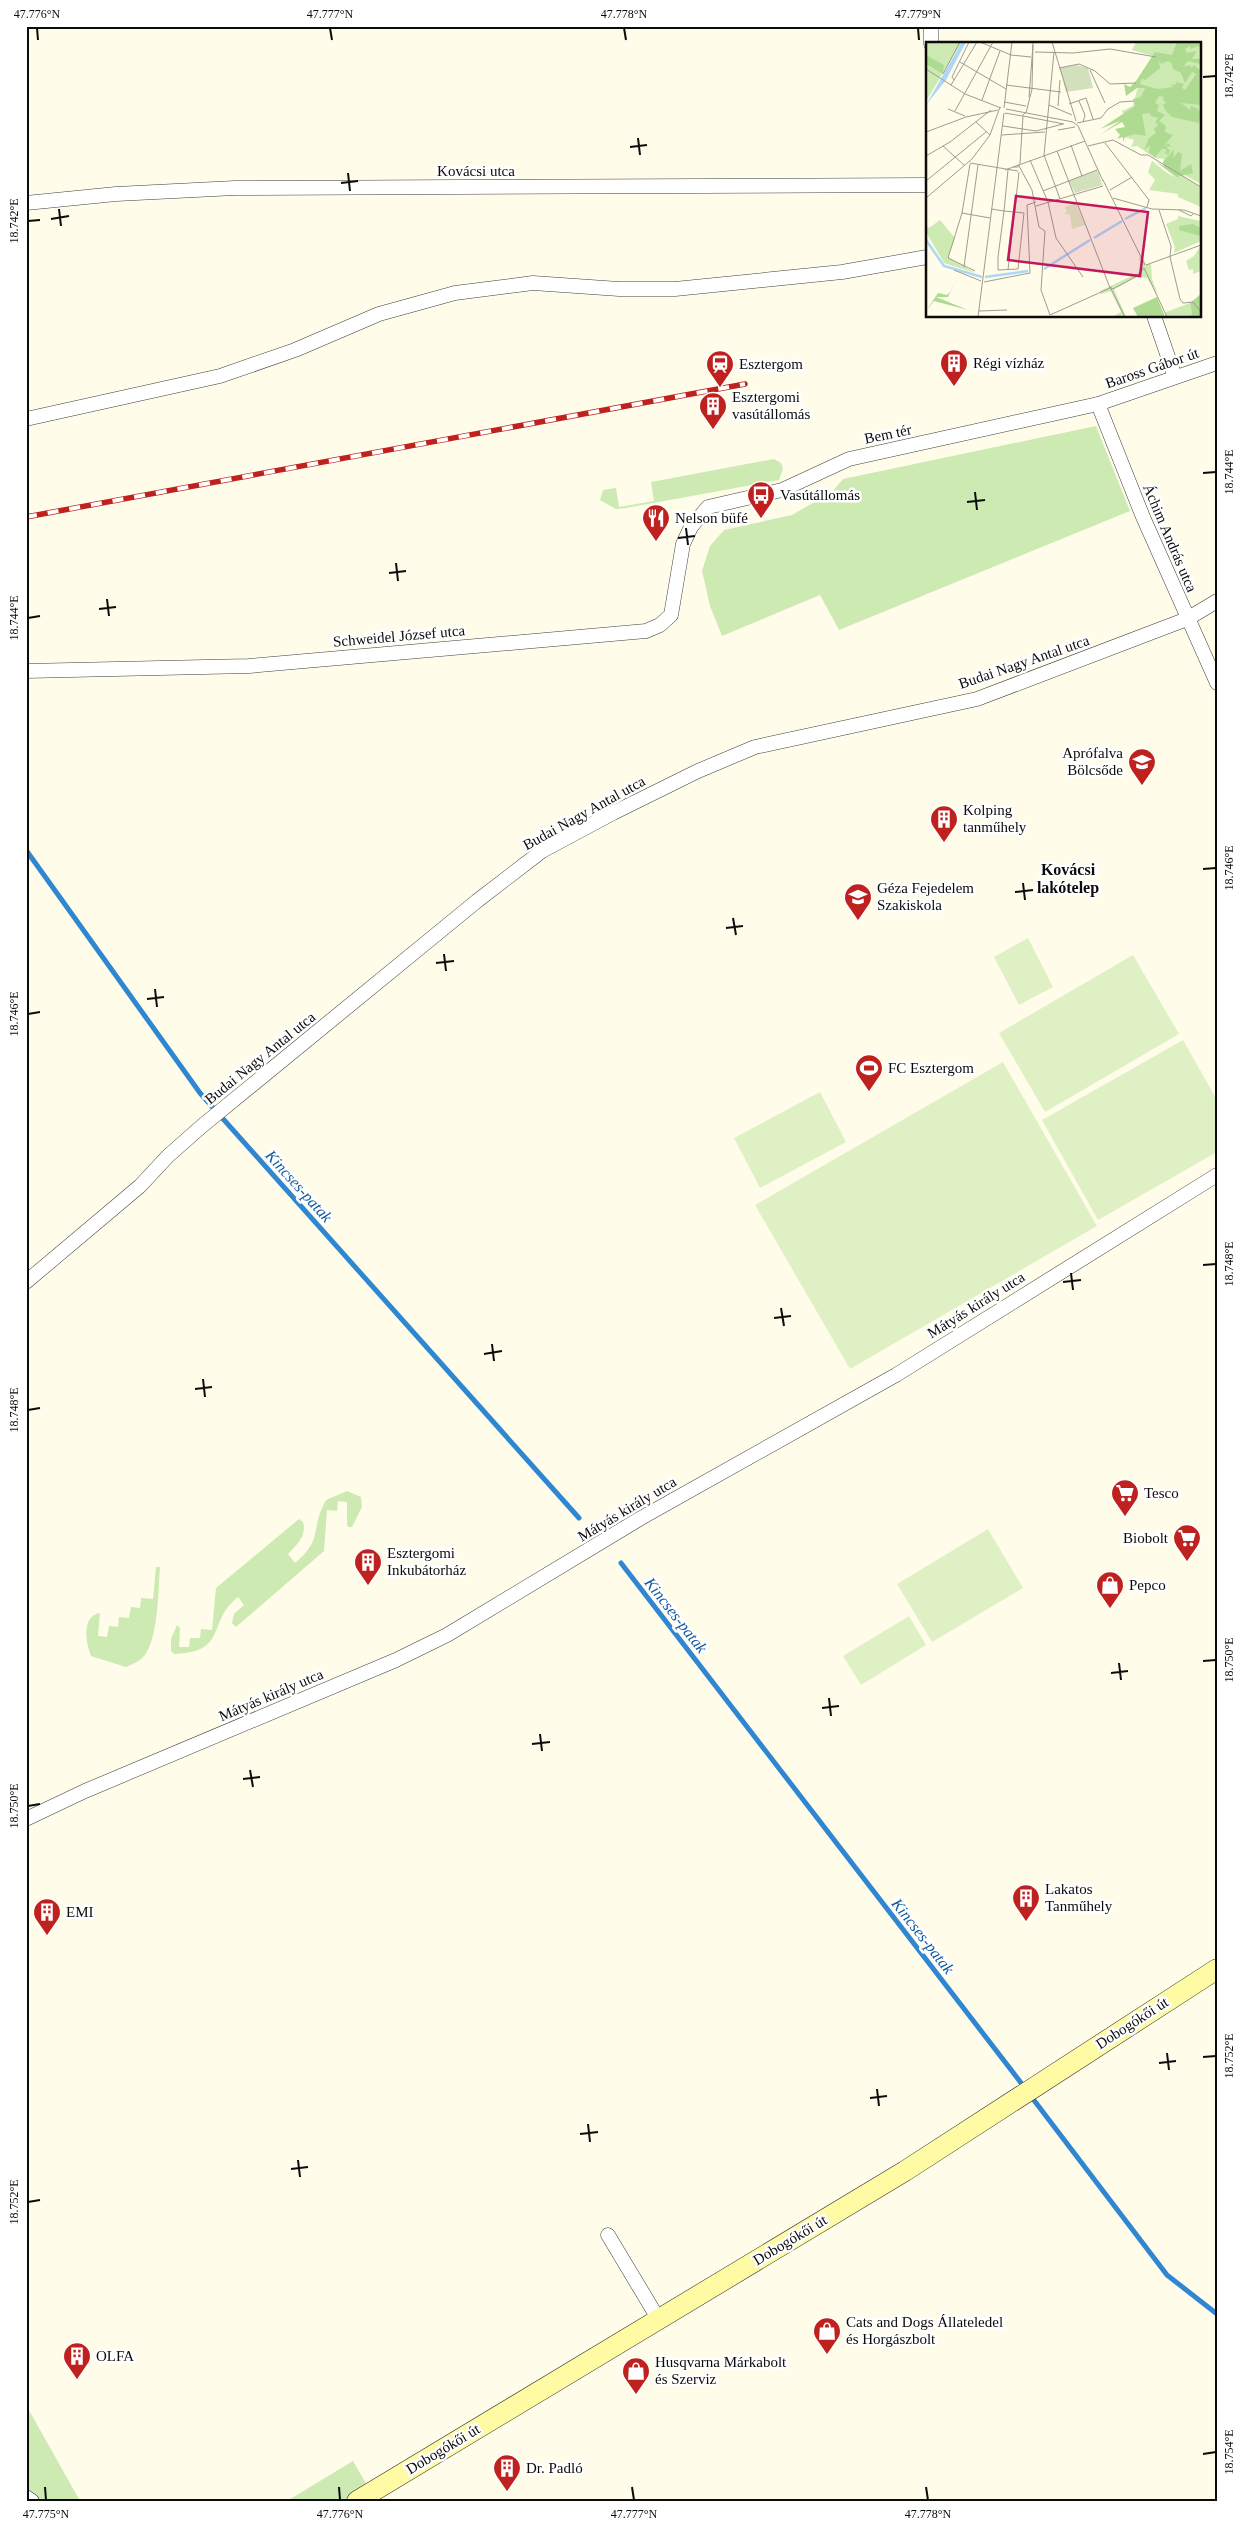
<svg xmlns="http://www.w3.org/2000/svg" width="1243" height="2527" viewBox="0 0 1243 2527" font-family="Georgia,serif">
	<style>
		.green { fill: #cceab2 }
		.pitch { fill: #dff1c4 }
		.lines { fill: none; stroke-linecap: round; stroke-linejoin: round }
		.stream { stroke: #3087d1; stroke-width: 5 }
		.minor-casing { stroke: #3e3e3e; stroke-width: 15 }
		.secondary-casing { stroke: #2d2d2d; stroke-width: 21 }
		.minor { stroke: #fff; stroke-width: 14 }
		.secondary { stroke: #fffaa4; stroke-width: 20 }
		.rail-casing { stroke: #bf211f; stroke-width: 5.5 }
		.rail { stroke: #fff; stroke-width: 4; stroke-dasharray: 11; stroke-linecap: butt }
		.ticks { fill: none; stroke: #0b0b0b; stroke-width: 2 }
		.labels { text-anchor: middle; dominant-baseline: central; stroke-width: 5; stroke-linejoin: round; paint-order: stroke }
		.street-label { font-size: 15px; fill: #0b0b0b; stroke: #fff }
		.poi-label { font-size: 15px; fill: #0b0b0b; stroke: #fff; text-anchor: start }
		.neighbourhood-label { font-size: 16px; font-weight: bold; fill: #0b0b0b; stroke: #fff }
		.water-label { font-size: 16px; font-style: italic; fill: #1159a0; stroke: #fff }
		.inset-river { fill: none; stroke: #acd7f8; stroke-width: 2.5 }
		.inset-road { fill: none; stroke: #9d9c90; stroke-width: 1 }
		.view { fill: #c2185b; fill-opacity: 0.15; stroke: #c2185b; stroke-width: 2.5 }
		.inset-edge { fill: none; stroke: #0b0b0b; stroke-width: 2.5 }
		.neatline { fill: none; stroke: #0b0b0b; stroke-width: 2 }
		.ticks-label { font-size: 12px; text-anchor: middle; fill: #0b0b0b }
	</style>
	<rect width="100%" height="100%" fill="#fffce9"/>
	<!-- green -->
	<g class="green">
		<polygon points="1096,426 1130,511 839,630 820,595 722,636 710,606 702,571 710,546 724,530 792,515 832,492 843,479"/>
		<polygon points="774,459 781,463 783,469 779,480 626,508 616,509 600,500 603,490 616,488 619,507 654,501 651,482"/>
		<path d="M 347,1491 L 361,1497 L 362,1507 L 352,1527 L 348,1527 L 347,1524 L 347,1502 L 338,1501 L 337,1511 L 327,1510 L 324,1551 L 236,1627 L 232,1623 L 234,1614 L 244,1605 L 238,1597 C 206,1622 229,1652 174,1654 L 171,1651 L 171,1639 L 177,1625 L 180,1628 L 179,1647 L 189,1647 L 190,1638 L 200,1638 L 201,1629 L 212,1630 L 216,1588 L 299,1519 L 303,1522 C 307,1536 297,1544 288,1554 L 295,1563 C 324,1539 310,1528 326,1500 Z"/>
		<path d="M 156,1567 L 160,1567 C 158,1589 159,1646 140,1660 C 136,1663 130,1665 126,1667 L 91,1656 C 86,1642 81,1616 100,1613 L 98,1636 L 107,1637 L 109,1626 L 118,1627 L 119,1617 L 129,1618 L 131,1607 L 140,1608 L 141,1598 L 153,1599 Z"/>
		<polygon points="26,2405 80,2501 26,2501"/>
		<polygon points="353,2461 376,2501 287,2501"/>
	</g>
	<!-- pitch -->
	<g class="pitch">
		<polygon points="1028,938 1053,987 1019,1005 994,957"/>
		<polygon points="1133,955 1179,1034 1045,1112 999,1033"/>
		<polygon points="1183,1040 1217,1100 1217,1152 1098,1220 1042,1120"/>
		<polygon points="1003,1062 1097,1226 850,1369 755,1205"/>
		<polygon points="820,1092 846,1142 760,1188 734,1138"/>
		<polygon points="988,1529 1023,1588 932,1642 897,1584"/>
		<polygon points="909,1616 926,1645 861,1685 843,1656"/>
	</g>
	<g class="lines">
		<!-- stream -->
		<g class="stream">
			<polyline points="26,850 200,1093 579,1518"/>
			<polyline points="621,1563 1025,2088"/>
			<polyline points="1030,2095 1167,2275 1217,2314"/>
		</g>
		<!-- minor casing -->
		<g class="minor-casing">
			<g id="minor">
				<polyline points="931,44 931,26"/>
				<polyline points="26,203 116,194 235,188 927,185"/>
				<polyline points="1154,316 1175,377"/>
				<polyline points="1098,404 1143,517 1217,683"/>
				<polyline points="26,419 220,376 295,350 379,314 455,293 533,283 619,289 675,289 842,272 927,257"/>
				<polyline points="26,671 249,666 646,631 660,625 671,615 683,544 691,527 708,507 782,490 849,459 1098,404 1217,363"/>
				<polyline points="26,1282 140,1186 168,1156 202,1126 477,901 542,851 613,813 698,771 755,747 977,699 1187,619 1217,601"/>
				<polyline points="26,1819 85,1791 396,1660 447,1635 641,1518 896,1375 1217,1175"/>
				<polyline points="608,2235 659,2320"/>
				<polyline points="26,2497 32,2501"/>
			</g>
		</g>
		<!-- secondary casing -->
		<g class="secondary-casing">
			<polyline id="secondary" points="357,2501 905,2171 1217,1969"/>
		</g>
		<!-- minor -->
		<use href="#minor" class="minor"/>
		<!-- secondary -->
		<use href="#secondary" class="secondary"/>
		<!-- rail casing -->
		<g class="rail-casing">
			<polyline id="rail" points="26,517 745,384"/>
		</g>
		<!-- rail -->
		<use href="#rail" class="rail"/>
	</g>
	<!-- ticks -->
	<path class="ticks" d="M 37,28 L 38,40M 330,28 L 332,40M 624,28 L 626,40M 918,28 L 919,40M 1203,77 L 1216,76M 638,138 L 640,155M 630,147 L 647,145M 348,173 L 350,191M 341,183 L 358,181M 59,209 L 61,226M 51,219 L 69,216M 28,221 L 40,220M 1203,473 L 1216,472M 975,492 L 977,510M 967,502 L 985,500M 686,528 L 688,545M 678,538 L 695,536M 396,563 L 398,581M 389,573 L 406,571M 107,599 L 109,616M 99,609 L 116,607M 28,618 L 40,616M 1203,869 L 1216,868M 1023,883 L 1025,900M 1015,892 L 1033,890M 733,918 L 736,935M 726,928 L 743,926M 444,954 L 446,971M 436,963 L 454,961M 155,989 L 157,1007M 147,999 L 164,997M 28,1014 L 40,1012M 1203,1265 L 1216,1264M 1071,1273 L 1073,1290M 1063,1282 L 1081,1280M 781,1308 L 784,1326M 774,1318 L 791,1316M 492,1344 L 494,1361M 484,1354 L 502,1351M 203,1379 L 205,1397M 195,1389 L 212,1387M 28,1410 L 40,1408M 1203,1661 L 1216,1660M 1119,1663 L 1121,1680M 1111,1673 L 1128,1671M 829,1698 L 831,1716M 822,1708 L 839,1706M 540,1734 L 542,1751M 532,1744 L 550,1742M 250,1770 L 253,1787M 243,1779 L 260,1777M 28,1806 L 40,1804M 1167,2053 L 1169,2070M 1203,2057 L 1216,2056M 1159,2063 L 1176,2061M 877,2089 L 879,2106M 870,2098 L 887,2096M 588,2124 L 590,2142M 580,2134 L 598,2132M 298,2160 L 300,2177M 291,2169 L 308,2167M 28,2202 L 40,2200M 1203,2454 L 1216,2452M 45,2487 L 46,2500M 339,2487 L 340,2500M 632,2487 L 634,2500M 926,2487 L 928,2500"/>
	<!-- icons -->
	<defs>
		<g id="building-pin" transform="scale(1.4375)"><path d="M0 17L-7.5 6A9.5 9.5 0 1 1 7.5 6Z" fill="#bf211f" stroke="#fff"/><path d="M-4-6H4V6H1V3H-1V6H-4ZM-2.5-4.3h1.7v1.8h-1.7ZM.8-4.3h1.7v1.8H.8ZM-2.5-1h1.7V.8h-1.7ZM.8-1h1.7V.8H.8Z" fill="#fff"/></g>
		<g id="station-pin" transform="scale(1.4375)"><path d="M0 17L-7.5 6A9.5 9.5 0 1 1 7.5 6Z" fill="#bf211f" stroke="#fff"/><path d="M-3-6H3Q5-6 5-4V2Q5 4 3 4L4.5 6H3L1.5 4h-3L-3 6H-4.5L-3 4Q-5 4-5 2V-4Q-5-6-3-6ZM-3.5-4v3h7v-3ZM-3.5 1v1.5H-2V1ZM2 1v1.5H3.5V1Z" fill="#fff"/></g>
		<g id="bus-pin" transform="scale(1.4375)"><path d="M0 17L-7.5 6A9.5 9.5 0 1 1 7.5 6Z" fill="#bf211f" stroke="#fff"/><path d="M-5-6H5V4H4V6H2V4H-2V6H-4V4H-5ZM-3.5-4V0h7V-4ZM-3.5 1.2v1.5H-2V1.2ZM2 1.2v1.5H3.5V1.2Z" fill="#fff"/></g>
		<g id="restaurant-pin" transform="scale(1.4375)"><path d="M0 17L-7.5 6A9.5 9.5 0 1 1 7.5 6Z" fill="#bf211f" stroke="#fff"/><path d="M-5-6h1v4h1v-4h1v4h1v-4h1v5L-1.5 .5V6h-2V.5L-5-1ZM5-6V6H3V1.5H1.5Q1.5-4 5-6Z" fill="#fff"/></g>
		<g id="school-pin" transform="scale(1.4375)"><path d="M0 17L-7.5 6A9.5 9.5 0 1 1 7.5 6Z" fill="#bf211f" stroke="#fff"/><path d="M0-5L7-2L0 1L-7-2ZM-4 1L0 2.5L4 1V4Q0 6-4 4Z" fill="#fff"/></g>
		<g id="stadium-pin" transform="scale(1.4375)"><path d="M0 17L-7.5 6A9.5 9.5 0 1 1 7.5 6Z" fill="#bf211f" stroke="#fff"/><path d="M0-5a6.5 5 0 1 0 0 10a6.5 5 0 1 0 0-10ZM-3.5-1.8h7v3.6h-7Z" fill="#fff"/></g>
		<g id="supermarket-pin" transform="scale(1.4375)"><path d="M0 17L-7.5 6A9.5 9.5 0 1 1 7.5 6Z" fill="#bf211f" stroke="#fff"/><path d="M-6-5.5h2.5l.6 2H6L4.5 2H-2.5L-4.4-4H-6ZM-1.5 3.2a1.3 1.3 0 1 0 .1 0ZM3 3.2a1.3 1.3 0 1 0 .1 0Z" fill="#fff"/></g>
		<g id="shop-pin" transform="scale(1.4375)"><path d="M0 17L-7.5 6A9.5 9.5 0 1 1 7.5 6Z" fill="#bf211f" stroke="#fff"/><path d="M-5-2.5h2.3a2.7 3.5 0 0 1 5.4 0H5L5.5 6h-11ZM-1.5-2.5h3a1.5 2.3 0 0 0-3 0Z" fill="#fff"/></g>
	</defs>
	<g fill-rule="evenodd">
		<use href="#building-pin" x="954" y="363"/>
		<use href="#station-pin" x="720" y="364"/>
		<use href="#building-pin" x="713" y="406"/>
		<use href="#bus-pin" x="761" y="495"/>
		<use href="#restaurant-pin" x="656" y="518"/>
		<use href="#school-pin" x="1142" y="762"/>
		<use href="#building-pin" x="944" y="819"/>
		<use href="#school-pin" x="858" y="897"/>
		<use href="#stadium-pin" x="869" y="1068"/>
		<use href="#supermarket-pin" x="1125" y="1493"/>
		<use href="#supermarket-pin" x="1187" y="1538"/>
		<use href="#building-pin" x="368" y="1562"/>
		<use href="#shop-pin" x="1110" y="1585"/>
		<use href="#building-pin" x="1026" y="1898"/>
		<use href="#building-pin" x="47" y="1912"/>
		<use href="#shop-pin" x="827" y="2331"/>
		<use href="#building-pin" x="77" y="2356"/>
		<use href="#shop-pin" x="636" y="2371"/>
		<use href="#building-pin" x="507" y="2468"/>
	</g>
	<g class="labels">
		<!-- street labels -->
		<g class="street-label">
			<text x="476" y="171">Kovácsi utca</text>
			<text transform="translate(1152 368) rotate(-19)">Baross Gábor út</text>
			<text transform="translate(888 434) rotate(-12)">Bem tér</text>
			<text transform="translate(1170 538) rotate(67)">Áchim András utca</text>
			<text transform="translate(399 636) rotate(-5)">Schweidel József utca</text>
			<text transform="translate(1024 662) rotate(-19)">Budai Nagy Antal utca</text>
			<text transform="translate(584 813) rotate(-29)">Budai Nagy Antal utca</text>
			<text transform="translate(260 1058) rotate(-39)">Budai Nagy Antal utca</text>
			<text transform="translate(976 1305) rotate(-32)">Mátyás király utca</text>
			<text transform="translate(627 1509) rotate(-31)">Mátyás király utca</text>
			<text transform="translate(271 1695) rotate(-23)">Mátyás király utca</text>
			<text transform="translate(1132 2023) rotate(-33)">Dobogókői út</text>
			<text transform="translate(790 2240) rotate(-31)">Dobogókői út</text>
			<text transform="translate(443 2449) rotate(-31)">Dobogókői út</text>
		</g>
		<!-- poi labels -->
		<g class="poi-label">
			<text x="973" y="363">Régi vízház</text>
			<text x="739" y="364">Esztergom</text>
			<text x="732" y="397">Esztergomi<tspan x="732" dy="17">vasútállomás</tspan></text>
			<text x="780" y="495">Vasútállomás</text>
			<text x="675" y="518">Nelson büfé</text>
			<text x="1123" y="753" text-anchor="end">Aprófalva<tspan x="1123" dy="17">Bölcsőde</tspan></text>
			<text x="963" y="810">Kolping<tspan x="963" dy="17">tanműhely</tspan></text>
			<text x="877" y="888">Géza Fejedelem<tspan x="877" dy="17">Szakiskola</tspan></text>
			<text x="888" y="1068">FC Esztergom</text>
			<text x="1144" y="1493">Tesco</text>
			<text x="1168" y="1538" text-anchor="end">Biobolt</text>
			<text x="387" y="1553">Esztergomi<tspan x="387" dy="17">Inkubátorház</tspan></text>
			<text x="1129" y="1585">Pepco</text>
			<text x="1045" y="1889">Lakatos<tspan x="1045" dy="17">Tanműhely</tspan></text>
			<text x="66" y="1912">EMI</text>
			<text x="846" y="2322">Cats and Dogs Állateledel<tspan x="846" dy="17">és Horgászbolt</tspan></text>
			<text x="96" y="2356">OLFA</text>
			<text x="655" y="2362">Husqvarna Márkabolt<tspan x="655" dy="17">és Szerviz</tspan></text>
			<text x="526" y="2468">Dr. Padló</text>
		</g>
		<!-- neighbourhood labels -->
		<g class="neighbourhood-label">
			<text x="1068" y="869">Kovácsi<tspan x="1068" dy="18">lakótelep</tspan></text>
		</g>
		<!-- water labels -->
		<g class="water-label">
			<text transform="translate(299 1186) rotate(48)">Kincses-patak</text>
			<text transform="translate(676 1615) rotate(52)">Kincses-patak</text>
			<text transform="translate(923 1936) rotate(52)">Kincses-patak</text>
		</g>
	</g>
	<!-- overview -->
	<g transform="translate(926 42)">
		<rect width="275" height="275" fill="#fffce9"/>
		<path d="M 0,0 L 36,0 L 0,59 ZM 210,0 L 275,0 L 275,142 L 237,121 L 238,117 L 229,116 L 211,104 L 205,105 L 208,98 L 198,95 L 201,84 L 196,69 L 207,64 L 213,40 L 231,15 L 206,8 ZM 226,119 L 241,131 L 249,135 L 253,132 L 275,145 L 275,165 L 252,155 L 252,152 L 223,148 L 229,138 L 222,130 ZM 252,174 L 275,179 L 275,199 L 248,211 L 249,205 L 240,182 L 252,177 ZM 14,178 L 29,196 L 22,215 L 49,231 L 18,221 L 0,190 L 0,184 L 3,186 ZM 275,203 L 275,229 L 267,232 L 267,227 L 263,228 L 260,219 L 268,214 ZM 216,214 L 220,222 L 225,222 L 226,237 L 232,253 L 221,236 L 211,235 L 188,247 L 200,275 L 186,275 L 195,270 L 185,249 L 175,252 L 174,249 L 214,230 L 216,224 L 213,216 ZM 264,261 L 266,272 L 262,275 L 239,275 L 240,270 Z" fill="#cceab2"/>
		<path d="M 251,0 L 275,0 L 275,6 L 272,4 L 265,7 L 264,4 L 259,7 L 261,11 L 271,9 L 266,17 L 275,17 L 275,22 L 262,19 L 257,25 L 264,23 L 265,26 L 268,23 L 275,29 L 275,63 L 255,61 L 264,68 L 265,64 L 272,67 L 275,71 L 273,81 L 246,75 L 239,68 L 237,62 L 241,61 L 237,58 L 238,55 L 233,54 L 229,61 L 233,63 L 231,69 L 239,73 L 233,79 L 240,84 L 239,90 L 247,93 L 237,105 L 242,101 L 246,105 L 240,104 L 244,109 L 242,113 L 236,109 L 241,111 L 239,107 L 236,107 L 229,115 L 223,111 L 224,103 L 218,108 L 223,96 L 230,91 L 228,87 L 232,83 L 229,80 L 232,76 L 225,74 L 224,71 L 216,72 L 220,94 L 209,92 L 199,95 L 197,100 L 197,95 L 191,97 L 194,93 L 189,87 L 199,85 L 196,80 L 175,92 L 194,79 L 174,87 L 209,64 L 207,57 L 215,55 L 219,46 L 211,46 L 200,54 L 198,42 L 204,45 L 210,39 L 229,10 L 246,13 ZM 233,18 L 235,22 L 242,19 L 246,22 L 247,27 L 255,31 L 259,41 L 266,30 L 270,32 L 259,48 L 256,46 L 258,42 L 250,40 L 249,43 L 244,42 L 247,45 L 231,47 L 214,42 L 216,36 L 219,38 L 234,26 ZM 0,13 L 18,23 L 17,32 L 0,22 ZM 248,107 L 247,116 L 252,110 L 256,112 L 254,129 L 265,122 L 267,131 L 250,135 L 229,119 L 238,124 L 237,120 ZM 267,182 L 275,186 L 275,194 L 253,188 L 253,184 ZM 33,231 L 22,255 L 10,255 L 42,268 L 8,259 L 0,269 L 12,251 L 21,253 L 25,249 ZM 275,252 L 275,275 L 262,275 L 266,272 L 264,261 ZM 231,255 L 239,275 L 212,275 L 207,266 Z" fill="#aedb91" fill-rule="evenodd"/>
		<path d="M 150,23 L 162,26 L 167,46 L 140,50 L 134,26 ZM 172,128 L 176,143 L 149,151 L 143,139 Z" fill="#d2e0bb"/>
		<path d="M 150,161 L 159,183 L 146,187 L 144,173 L 138,171 L 141,170 L 139,165 Z" fill="#dff1c4"/>
		<path d="M 36,0 L 40,0 L 20,38 L 0,63 Z" fill="#acd7f8"/>
		<path class="inset-river" d="M 199,177 L 220,166M 168,196 L 196,179M 0,198 L 18,224 L 56,235M 118,227 L 164,198M 59,235 L 102,229"/>
		<path class="inset-road" d="M 54,0 L 85,13 L 105,15M 126,0 L 150,79M 109,10 L 147,11 L 184,7 L 230,15M 128,10 L 118,113 L 134,157M 34,20 L 80,47M 133,26 L 153,22 L 169,29 L 184,42 L 210,41M 0,27 L 39,52 L 75,66M 164,28 L 179,61M 17,32 L 34,0M 28,38 L 26,35 L 43,0M 25,43 L 51,0M 80,43 L 135,50M 103,55 L 107,3M 56,58 L 74,9M 153,59 L 159,73 L 157,80M 78,60 L 100,64M 143,62 L 160,56 L 167,77M 123,63 L 146,73M 132,64 L 134,38M 78,66 L 86,0M 22,67 L 39,74M 80,67 L 147,80 L 152,84M 29,69 L 67,0M 79,71 L 96,74 L 99,71M 100,71 L 106,47 L 107,0M 50,80 L 64,93M 151,81 L 175,76 L 182,67 L 194,60 L 208,59M 77,84 L 110,89 L 137,82M 152,84 L 177,139M 132,88 L 149,85M 0,90 L 40,75 L 72,68M 76,93 L 119,90M 179,101 L 223,158 L 221,165M 145,103 L 156,134M 17,104 L 38,123M 162,104 L 187,98 L 215,113 L 222,113 L 275,145M 0,114 L 24,100 L 65,68M 104,118 L 122,160 L 130,196 L 157,235M 44,121 L 92,129M 44,122 L 36,171 L 22,216 L 49,229M 93,124 L 106,148 L 113,185 L 119,189 L 115,248 L 124,273M 87,125 L 92,125 L 94,121 L 97,74 L 138,82M 79,128 L 159,99M 177,138 L 219,223M 0,139 L 60,90M 184,148 L 206,135M 117,149 L 171,128M 0,156 L 46,117 L 64,93 L 74,65M 187,156 L 226,167 L 258,168 L 275,174M 110,164 L 177,144M 65,167 L 78,169 L 98,171 L 92,227 L 72,228 L 72,215 L 78,169 L 82,128M 233,168 L 245,204 L 244,215 L 254,257 L 257,261 L 267,260 L 275,270M 253,168 L 265,174 L 267,172M 36,171 L 64,176M 220,223 L 275,203M 38,225 L 52,123M 218,226 L 241,275M 28,228 L 55,239M 82,228 L 93,130M 58,240 L 104,231 L 101,163 L 110,160M 187,251 L 184,245 L 187,247 L 211,234 L 218,226M 187,251 L 199,275M 53,269 L 81,268M 124,273 L 184,246 L 131,109M 52,275 L 78,71"/>
		<path class="view" d="M 90,154 L 222,170 L 214,234 L 82,218 Z"/>
		<rect width="275" height="275" class="inset-edge"/>
	</g>
	<!-- border -->
	<rect width="1243" height="2527" fill="none" stroke="#ffffff" stroke-width="55"/>
	<rect x="28" y="28" width="1188" height="2472" class="neatline"/>
	<g class="ticks-label">
		<text x="37" y="18">47.776°N</text>
		<text x="330" y="18">47.777°N</text>
		<text x="624" y="18">47.778°N</text>
		<text x="918" y="18">47.779°N</text>
		<text transform="translate(1229 76) rotate(-90)" y="4">18.742°E</text>
		<text transform="translate(14 221) rotate(-90)" y="4">18.742°E</text>
		<text transform="translate(1229 472) rotate(-90)" y="4">18.744°E</text>
		<text transform="translate(14 618) rotate(-90)" y="4">18.744°E</text>
		<text transform="translate(1229 868) rotate(-90)" y="4">18.746°E</text>
		<text transform="translate(14 1014) rotate(-90)" y="4">18.746°E</text>
		<text transform="translate(1229 1264) rotate(-90)" y="4">18.748°E</text>
		<text transform="translate(14 1410) rotate(-90)" y="4">18.748°E</text>
		<text transform="translate(1229 1660) rotate(-90)" y="4">18.750°E</text>
		<text transform="translate(14 1806) rotate(-90)" y="4">18.750°E</text>
		<text transform="translate(1229 2056) rotate(-90)" y="4">18.752°E</text>
		<text transform="translate(14 2202) rotate(-90)" y="4">18.752°E</text>
		<text transform="translate(1229 2452) rotate(-90)" y="4">18.754°E</text>
		<text x="46" y="2518">47.775°N</text>
		<text x="340" y="2518">47.776°N</text>
		<text x="634" y="2518">47.777°N</text>
		<text x="928" y="2518">47.778°N</text>
	</g>
</svg>
